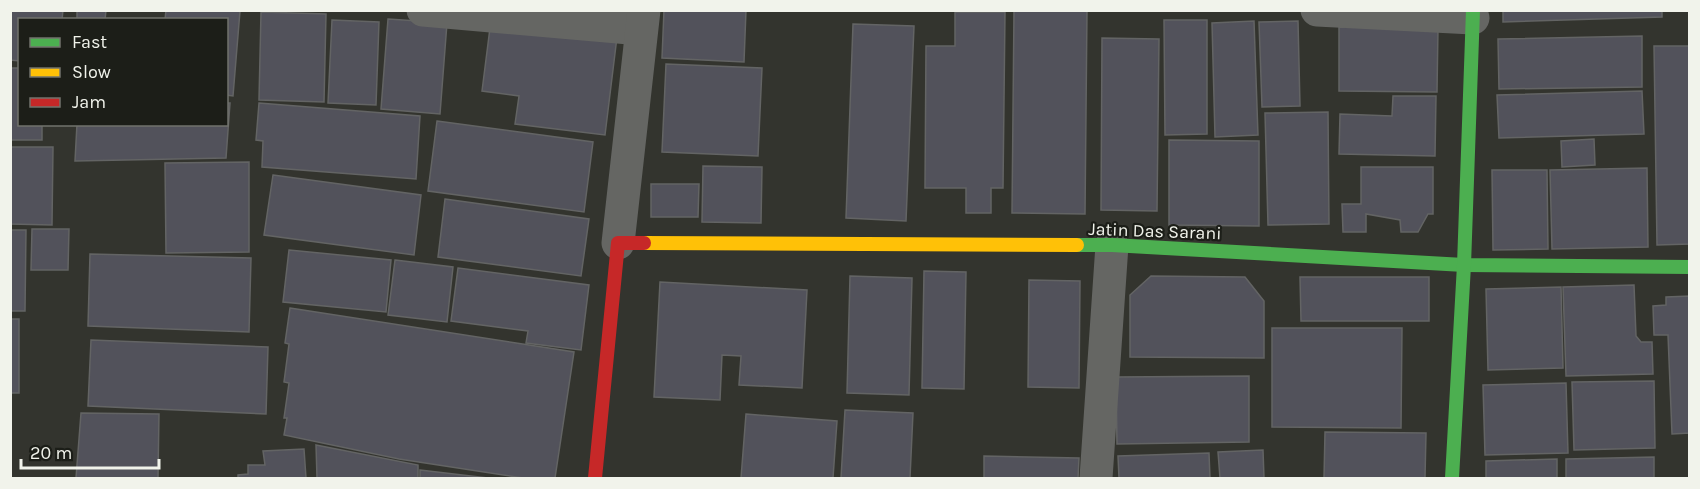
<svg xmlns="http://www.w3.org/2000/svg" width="1700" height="489" viewBox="0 0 1700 489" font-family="Karla,sans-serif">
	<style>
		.building { fill: #52525b; stroke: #636464; stroke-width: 1.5 }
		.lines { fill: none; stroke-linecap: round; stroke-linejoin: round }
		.street { stroke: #656663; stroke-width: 33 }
		.fast { stroke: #4caf50; stroke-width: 14 }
		.slow { stroke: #ffc107; stroke-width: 14 }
		.jam { stroke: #c62828; stroke-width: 14 }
		.labels { text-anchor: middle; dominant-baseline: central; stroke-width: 4.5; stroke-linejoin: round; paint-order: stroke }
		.street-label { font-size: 18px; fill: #f1f3eb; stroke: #1c1e18 }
	</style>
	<rect width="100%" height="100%" fill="#33342e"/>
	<!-- building -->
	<g class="building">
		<polygon points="10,10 63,10 62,20 20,20 20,61 10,60"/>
		<polygon points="77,10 106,10 105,20 77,20"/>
		<polygon points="166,10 240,11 233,96 226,95 226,20 165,20"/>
		<polygon points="664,10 746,10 744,62 662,58"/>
		<polygon points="1014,10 1087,11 1085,214 1012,213"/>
		<polygon points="1503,10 1662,10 1662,17 1503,22"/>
		<polygon points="261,12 326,14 324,102 259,100"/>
		<polygon points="955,12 1005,12 1003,188 991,188 991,213 966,213 966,188 925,188 926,46 955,46"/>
		<polygon points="388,19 447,23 440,114 381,109"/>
		<polygon points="332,20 379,22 376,105 328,103"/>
		<polygon points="491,20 617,37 605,135 515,124 519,96 482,91"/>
		<polygon points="1164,20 1207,20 1207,134 1165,135"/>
		<polygon points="1254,21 1258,135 1215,137 1212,23"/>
		<polygon points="1298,21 1300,106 1262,107 1259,22"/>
		<polygon points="853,24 914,26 906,221 846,218"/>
		<polygon points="1339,27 1438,28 1437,92 1339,91"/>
		<polygon points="1642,36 1642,87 1499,89 1498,39"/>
		<polygon points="1102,38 1159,39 1157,211 1101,210"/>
		<polygon points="1654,46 1690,46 1690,244 1657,245"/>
		<polygon points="666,64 762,68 758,156 662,152"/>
		<polygon points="10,68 20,68 20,124 42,124 42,140 10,140"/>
		<polygon points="1642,91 1644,134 1499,138 1497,95"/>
		<polygon points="1393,96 1436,96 1435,156 1339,154 1340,114 1392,116"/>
		<polygon points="226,103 230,103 226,158 75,161 77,124 226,124"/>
		<polygon points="259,103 420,116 416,179 262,167 263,141 256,140"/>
		<polygon points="1328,112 1329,224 1268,225 1265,113"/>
		<polygon points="437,121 593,142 584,212 428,191"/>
		<polygon points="1594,139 1595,165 1562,167 1561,141"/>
		<polygon points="1169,140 1259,141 1259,226 1169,225"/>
		<polygon points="10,147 53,147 52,225 10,224"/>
		<polygon points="249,162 249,252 166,253 165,163"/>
		<polygon points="703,166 762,167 761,223 702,222"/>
		<polygon points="1361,167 1433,167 1433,214 1428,214 1418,232 1401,232 1400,220 1366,214 1366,232 1343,232 1342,204 1361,204"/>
		<polygon points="1647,168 1648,247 1552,249 1550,170"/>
		<polygon points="1492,170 1547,170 1548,249 1493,250"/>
		<polygon points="273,175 421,195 414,255 264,235"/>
		<polygon points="651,184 699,184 698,217 651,217"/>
		<polygon points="445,199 589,219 581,276 438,257"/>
		<polygon points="32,229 69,229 68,270 31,270"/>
		<polygon points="10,230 26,230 25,311 10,311"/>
		<polygon points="289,250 391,260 386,312 283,302"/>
		<polygon points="90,254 251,258 249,332 88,326"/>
		<polygon points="395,260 453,267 447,322 388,315"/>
		<polygon points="458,268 589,285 581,350 526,343 528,331 451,321"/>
		<polygon points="924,271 966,272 964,389 922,388"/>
		<polygon points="850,276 912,278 909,395 847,393"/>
		<polygon points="1151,276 1245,277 1264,301 1264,358 1130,357 1130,295"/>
		<polygon points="1300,277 1429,277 1429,321 1301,321"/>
		<polygon points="1029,280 1080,281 1079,388 1028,387"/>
		<polygon points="660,282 807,290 802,388 739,385 741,356 722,355 720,400 654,397"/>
		<polygon points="1634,285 1636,336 1641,342 1652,342 1653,374 1566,376 1563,287"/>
		<polygon points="1561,287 1563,368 1488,370 1486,289"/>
		<polygon points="1690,296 1690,433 1672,434 1668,335 1654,335 1653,306 1666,305 1666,297"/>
		<polygon points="290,308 574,352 555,478 523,478 399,459 284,435 287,418 284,418 289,383 284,382 289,344 285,343"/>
		<rect x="10" y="319" width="9" height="74"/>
		<polygon points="1272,328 1402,328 1401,428 1272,427"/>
		<polygon points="91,340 268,347 266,414 88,406"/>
		<polygon points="1249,376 1249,442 1117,444 1116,377"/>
		<polygon points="1654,381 1655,448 1574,450 1572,382"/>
		<polygon points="1566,383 1568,453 1485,455 1483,385"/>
		<polygon points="845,410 913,413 910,478 841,478"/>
		<polygon points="81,413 159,414 158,478 76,478"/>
		<polygon points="746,414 837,421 833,478 741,478"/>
		<polygon points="1325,432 1426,433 1425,478 1324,478"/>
		<polygon points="316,445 418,465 418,478 317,478"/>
		<polygon points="304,449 306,478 238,478 238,475 248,474 248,465 265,465 263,451"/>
		<polygon points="1263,450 1264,478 1220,478 1218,452"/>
		<polygon points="1209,453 1210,478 1119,478 1118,456"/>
		<polygon points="984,456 1079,458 1078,478 984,478"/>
		<polygon points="1654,457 1654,478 1566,478 1566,459"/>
		<polygon points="1557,459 1557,478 1486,478 1486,461"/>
		<polygon points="420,470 488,478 420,478"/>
	</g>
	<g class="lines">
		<!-- street -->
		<g class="street">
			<polyline points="423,10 641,29"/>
			<polyline points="1317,10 1473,18"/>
			<polyline points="618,243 644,10"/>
			<polyline points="1096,478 1112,245"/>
		</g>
		<!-- fast -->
		<g class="fast">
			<polyline points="1077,245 1112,245 1464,265 1690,267"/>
			<polyline points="1452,478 1464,265 1473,10"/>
		</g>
		<!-- slow -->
		<polyline class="slow" points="644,243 1077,245"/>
		<!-- jam -->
		<polyline class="jam" points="595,478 618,243 644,243"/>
	</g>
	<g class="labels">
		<!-- street labels -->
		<g class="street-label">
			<text transform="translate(1155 231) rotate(2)">Jatin Das Sarani</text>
		</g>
	</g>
	<!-- border -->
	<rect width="1700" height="489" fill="none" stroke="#f1f3eb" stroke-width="24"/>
	<!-- legend -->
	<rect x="18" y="18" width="210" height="108" fill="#1c1e18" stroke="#71736c" stroke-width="1.5"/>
	<rect x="30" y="38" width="30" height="9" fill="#4caf50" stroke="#71736c" stroke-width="1.5"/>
	<text x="72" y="48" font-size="18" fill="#f1f3eb">Fast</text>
	<rect x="30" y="68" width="30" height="9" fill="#ffc107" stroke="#71736c" stroke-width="1.5"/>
	<text x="72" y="78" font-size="18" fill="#f1f3eb">Slow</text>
	<rect x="30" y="98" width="30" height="9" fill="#c62828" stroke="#71736c" stroke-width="1.5"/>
	<text x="72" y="108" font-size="18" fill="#f1f3eb">Jam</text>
	<!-- scale -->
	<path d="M21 459v9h138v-9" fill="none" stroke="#f1f3eb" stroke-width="3"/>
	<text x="30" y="459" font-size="18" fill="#f1f3eb" stroke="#1c1e18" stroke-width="4.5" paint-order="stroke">20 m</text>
</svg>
